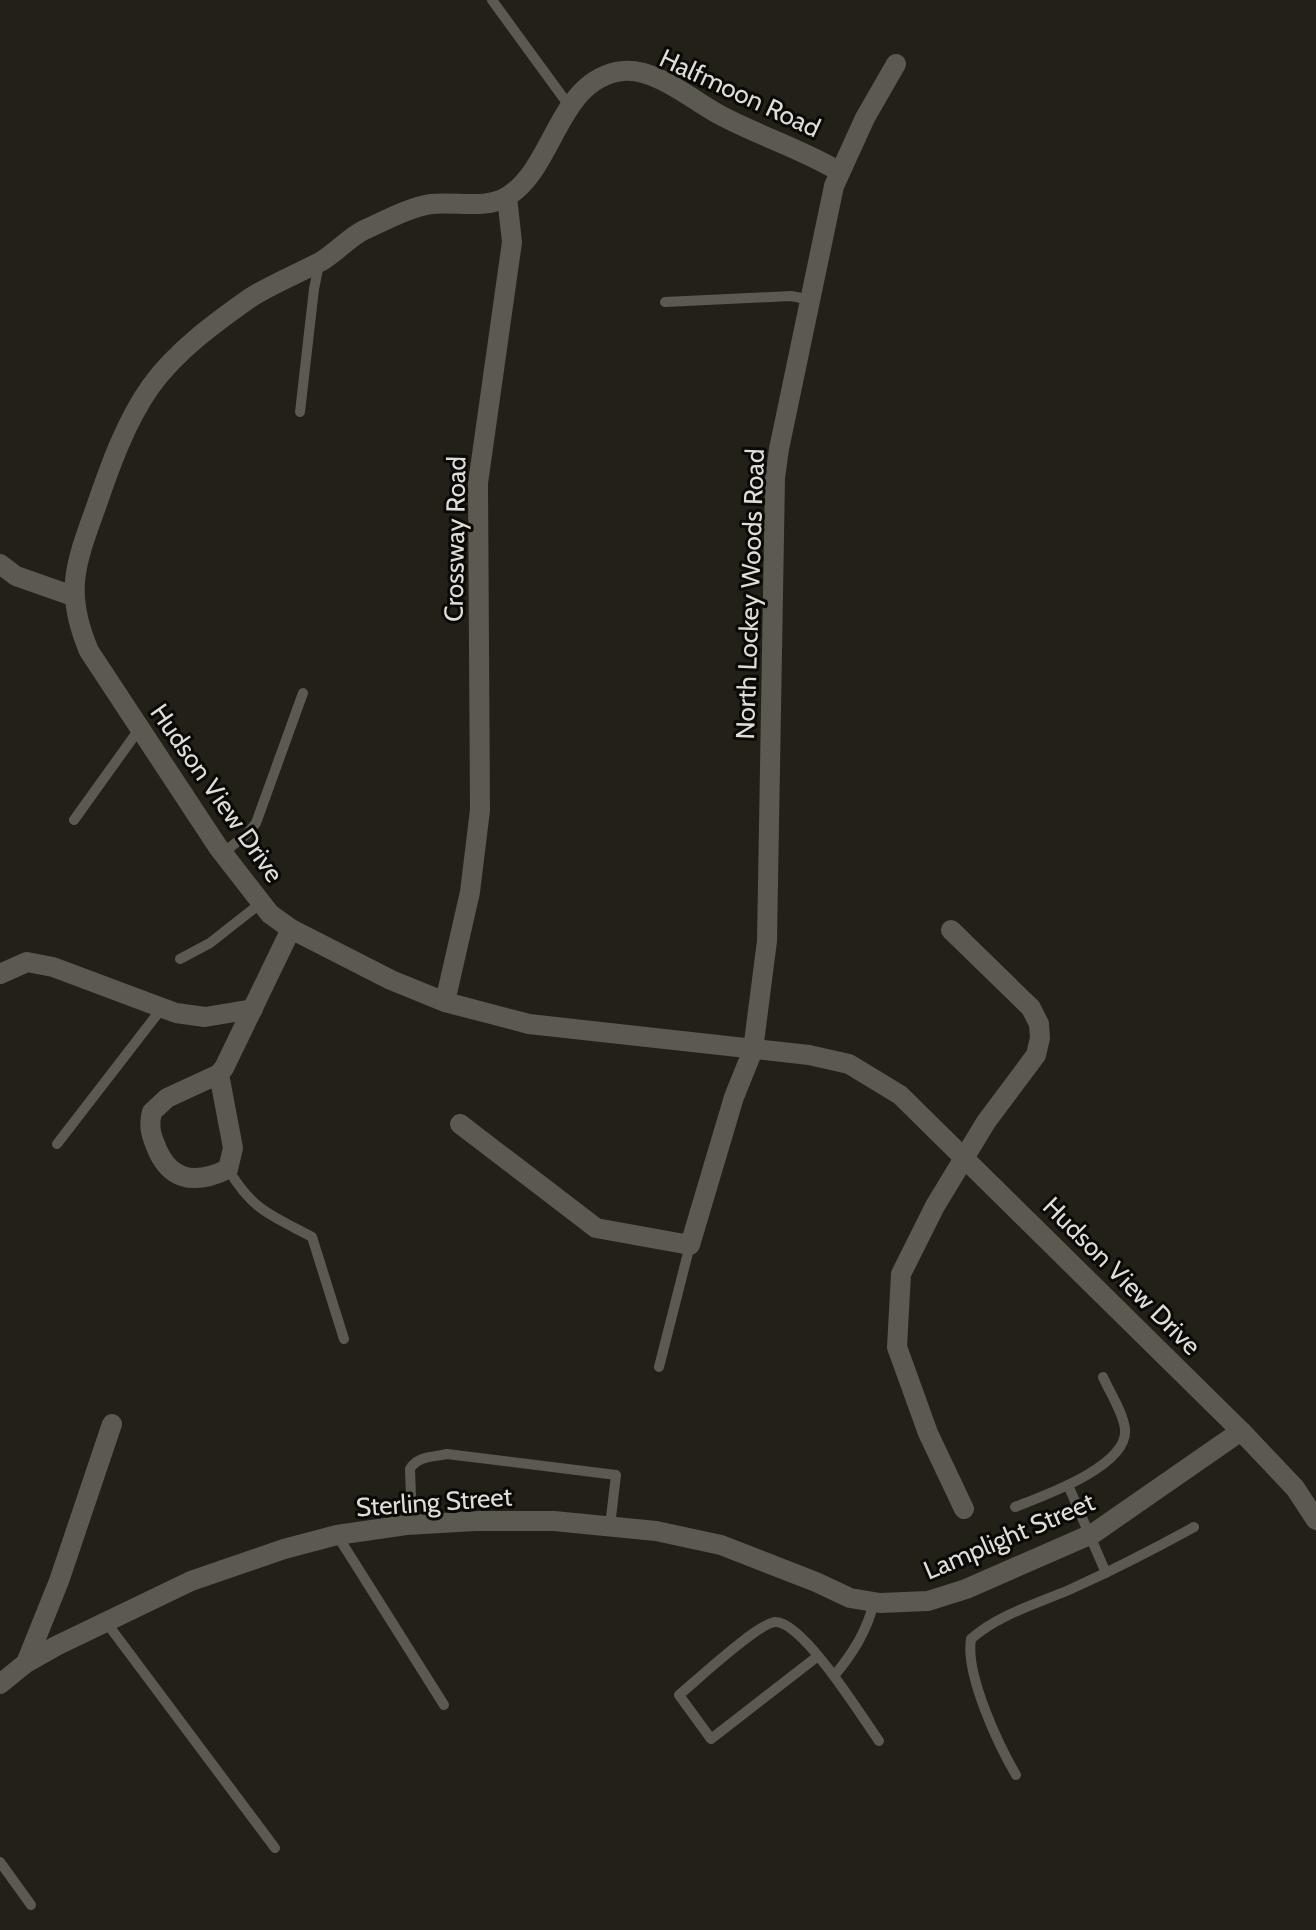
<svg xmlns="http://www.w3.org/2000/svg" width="1316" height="1930" viewBox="0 0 1316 1930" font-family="Cabin,sans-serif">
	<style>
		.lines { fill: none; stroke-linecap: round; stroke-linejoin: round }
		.lane { stroke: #5c5950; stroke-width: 10 }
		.street { stroke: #5c5950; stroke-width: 20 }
		.labels { text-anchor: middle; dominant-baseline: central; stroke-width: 6; stroke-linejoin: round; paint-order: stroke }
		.street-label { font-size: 26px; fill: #deddd7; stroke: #0b0906 }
	</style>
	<rect width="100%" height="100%" fill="#222017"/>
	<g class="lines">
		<!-- lane -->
		<g class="lane">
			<polyline points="492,0 570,107"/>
			<polyline points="665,302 791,296 811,300"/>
			<polyline points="300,412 314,289 319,264"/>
			<polyline points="74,820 140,728"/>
			<polyline points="223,853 247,834 256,823 303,693"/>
			<polyline points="180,959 210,943 261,903"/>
			<polyline points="57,1144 162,1008"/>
			<path d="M 228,1169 C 253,1211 271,1215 312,1237 L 344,1339"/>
			<polyline points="659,1367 690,1245"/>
			<polyline points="1068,1485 1106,1573"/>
			<path d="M 1015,1507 C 1043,1496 1129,1466 1125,1429 C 1123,1412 1110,1393 1103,1377"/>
			<path d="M 412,1525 L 410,1469 C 417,1456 433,1457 447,1454 L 616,1475 L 610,1526"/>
			<polyline points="337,1535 444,1705"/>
			<polyline points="106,1622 275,1848"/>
			<path d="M 818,1656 L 711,1739 L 679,1695 C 695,1682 760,1621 776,1622 C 804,1623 862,1717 879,1741"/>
			<path d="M 834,1676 C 853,1653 867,1631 874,1602"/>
			<path d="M 1016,1775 C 998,1744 965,1674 971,1639 C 997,1615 1039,1603 1071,1589 C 1113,1570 1154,1549 1194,1527"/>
			<polyline points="0,1862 31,1905"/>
		</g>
		<!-- street -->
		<g class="street">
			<path d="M 840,172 C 802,149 759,136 720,115 C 692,100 656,68 623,71 C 558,78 555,167 508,196 C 486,210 456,201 431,204 C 410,207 384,221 364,230 C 348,238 336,253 320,262 C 297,274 272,284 250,298 C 216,322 176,351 151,386 C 126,421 110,466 96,507 C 75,565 64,592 89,651 L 218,847 L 270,914 L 291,929 L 391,980 L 445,1002 L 529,1024 L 809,1055 L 849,1064 L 900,1095 L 1241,1431 L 1295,1488 L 1316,1520"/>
			<polyline points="0,564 16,576 73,596"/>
			<polyline points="951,930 1031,1008 1039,1024 1040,1038 1036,1055 986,1122 935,1206 901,1274 897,1347 928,1433 964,1509"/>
			<polyline points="0,974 27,962 53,967 176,1013 205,1017 253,1009"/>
			<polyline points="445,1002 470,892 480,810 478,483 512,242 507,197"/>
			<path d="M 219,1074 L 233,1148 L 228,1169 C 193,1186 168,1180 155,1144 C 150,1132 149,1124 152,1112 L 167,1098 Z"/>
			<polyline points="219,1074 224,1068 291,929"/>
			<polyline points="460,1124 596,1228 690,1245 734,1097 753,1050 767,941 775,478 779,449 834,186 865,118 896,64"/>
			<polyline points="26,1663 59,1581 112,1424"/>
			<polyline points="0,1684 26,1663 56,1646 191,1581 284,1549 337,1535 406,1525 475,1521 554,1521 656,1531 721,1545 816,1582 850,1598 880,1603 928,1601 966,1589 1094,1533 1241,1431"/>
		</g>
	</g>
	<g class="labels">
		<!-- street labels -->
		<g class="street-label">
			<text transform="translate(740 93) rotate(25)">Halfmoon Road</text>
			<text transform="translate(455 539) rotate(-89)">Crossway Road</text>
			<text transform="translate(750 594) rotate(-88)">North Lockey Woods Road</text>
			<text transform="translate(217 793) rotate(55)">Hudson View Drive</text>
			<text transform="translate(1122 1276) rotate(45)">Hudson View Drive</text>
			<text transform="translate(434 1502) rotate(-4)">Sterling Street</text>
			<text transform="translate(1009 1536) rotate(-23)">Lamplight Street</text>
		</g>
	</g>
</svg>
